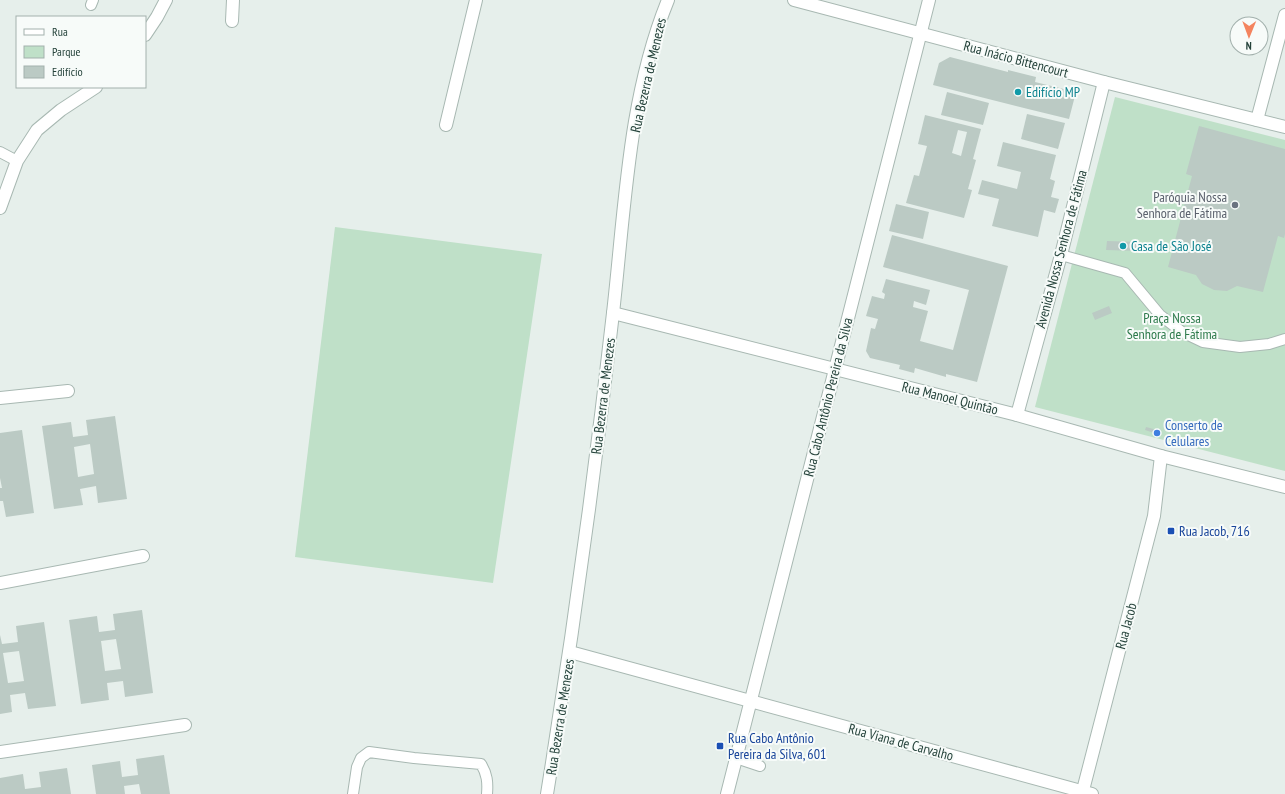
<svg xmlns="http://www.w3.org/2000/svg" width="1285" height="794" viewBox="0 0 1285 794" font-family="'PT Sans Narrow',sans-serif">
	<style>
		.green { fill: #bfe0c8 }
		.building { fill: #bbcac4; fill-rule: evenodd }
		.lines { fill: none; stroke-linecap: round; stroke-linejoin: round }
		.service-casing { stroke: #a8b8b2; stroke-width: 12 }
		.minor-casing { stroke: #a8b8b2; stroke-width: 14 }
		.tertiary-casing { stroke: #a8b8b2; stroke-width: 14 }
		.service { stroke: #fff; stroke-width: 10 }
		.minor { stroke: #fff; stroke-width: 12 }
		.tertiary { stroke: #fff; stroke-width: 12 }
		.culture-dot { fill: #0f9aa8; stroke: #f7fbf9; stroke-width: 1.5 }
		.worship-dot { fill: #6b7280; stroke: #f7fbf9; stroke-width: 1.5 }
		.shop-dot { fill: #3f7fe0; stroke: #f7fbf9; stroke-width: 1.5 }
		.transit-dot { fill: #1a4fb4; stroke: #f7fbf9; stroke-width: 1.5 }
		.labels { text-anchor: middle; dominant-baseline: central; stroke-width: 4; stroke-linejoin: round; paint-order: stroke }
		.street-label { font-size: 14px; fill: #24423a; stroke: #f7fbf9 }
		.culture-label { font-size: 14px; fill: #0d838f; stroke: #f7fbf9; text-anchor: start }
		.worship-label { font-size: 14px; fill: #5b616d; stroke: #f7fbf9; text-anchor: end }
		.park-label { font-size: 14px; fill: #2d7a4b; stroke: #f7fbf9 }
		.shop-label { font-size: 14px; fill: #366cbe; stroke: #f7fbf9; text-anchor: start }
		.transit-label { font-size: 14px; fill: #164399; stroke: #f7fbf9; text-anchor: start }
	</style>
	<rect width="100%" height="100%" fill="#e6efeb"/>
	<!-- green -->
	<g class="green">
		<polygon points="1115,97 1285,140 1285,471 1035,407"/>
		<polygon points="335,227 542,254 493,583 295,557"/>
	</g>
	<!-- building -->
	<g class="building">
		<polygon points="950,57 1008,72 1008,70 1036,77 1035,82 1076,92 1069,119 1028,109 933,85 939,63"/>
		<polygon points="947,92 989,103 983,125 941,115"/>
		<polygon points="1027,114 1065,123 1058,149 1021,139"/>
		<path d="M 925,115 L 981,129 L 973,159 L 976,160 L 968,189 L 972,190 L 964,218 L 906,203 L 914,175 L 919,176 L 927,146 L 918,144 ZM 958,130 L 967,132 L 961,156 L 952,153 Z"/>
		<polygon points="1199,126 1285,149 1285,234 1284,238 1278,236 1263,292 1237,286 1227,291 1214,290 1202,284 1196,275 1168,267 1192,176 1186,174"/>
		<polygon points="1003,142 1056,155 1050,179 1055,181 1051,197 1059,199 1055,213 1044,210 1038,237 992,226 999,199 978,194 982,180 1017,189 1021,172 997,166"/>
		<polygon points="896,204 929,212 923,239 889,231"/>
		<polygon points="892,235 1008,266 977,382 946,374 946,377 915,368 914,373 899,369 900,365 870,358 866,351 871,328 875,329 878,319 866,316 872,296 884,299 885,294 882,292 886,279 930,290 926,305 914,301 913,307 928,311 920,341 953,350 969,290 883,267"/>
		<polygon points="1107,241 1140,242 1140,251 1106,250"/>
		<polygon points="1109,306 1112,313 1095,320 1092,313"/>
		<path d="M 115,416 L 127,499 L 98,503 L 96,486 L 80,489 L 83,505 L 54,509 L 42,426 L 71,422 L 73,437 L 88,435 L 86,420 ZM 90,444 L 94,474 L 78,477 L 74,447 Z"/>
		<polygon points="1146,427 1161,431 1160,435 1145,430"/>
		<polygon points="22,430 34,513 6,517 3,501 0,501 0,488 2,488 0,478 0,433"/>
		<polygon points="1189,438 1201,441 1200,445 1188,442"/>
		<path d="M 142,610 L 153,693 L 125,697 L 123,681 L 107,683 L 109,700 L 81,704 L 69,620 L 97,616 L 99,632 L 115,630 L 113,614 ZM 116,639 L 121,669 L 105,671 L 101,641 Z"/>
		<path d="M 44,622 L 56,706 L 28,709 L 25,693 L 10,695 L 12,712 L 0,714 L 0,635 L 2,644 L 18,642 L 16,626 ZM 19,651 L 24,681 L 8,683 L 3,653 Z"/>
		<polygon points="164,755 170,794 141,794 139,784 124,786 125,794 96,794 92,765 120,761 122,777 138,775 136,759"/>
		<polygon points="67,768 71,794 0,794 0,778 23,774 25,789 41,787 39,772"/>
	</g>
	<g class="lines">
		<!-- service casing -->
		<g class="service-casing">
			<g id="service">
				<polyline points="91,5 93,0"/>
				<polyline points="0,152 17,161"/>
				<polyline points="1061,255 1125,273 1160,315 1182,332 1203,342 1240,347 1269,344 1285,339"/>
				<polyline points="736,758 760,766"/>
				<path d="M 353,794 L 357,767 L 361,758 L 369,752 L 414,758 L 481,764 C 487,774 488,782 487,794"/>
			</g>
		</g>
		<!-- minor casing -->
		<g class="minor-casing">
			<g id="minor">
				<polyline points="794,0 1104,82 1285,127"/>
				<polyline points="232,21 233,0"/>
				<polyline points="145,35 157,17 166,0"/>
				<polyline points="1257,120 1285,15"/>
				<polyline points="446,125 476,0"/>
				<polyline points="0,208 17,161 37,130 61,110 96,87"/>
				<polyline points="613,313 1017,415 1161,456 1285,487"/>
				<polyline points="0,398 68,391"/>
				<polyline points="1017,415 1061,255 1104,82"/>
				<polyline points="0,583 143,556"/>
				<polyline points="570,652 1092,794"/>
				<polyline points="0,752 185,725"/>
				<polyline points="727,794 929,0"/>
				<polyline points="1082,794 1154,516 1161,456"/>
			</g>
		</g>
		<!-- tertiary casing -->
		<g class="tertiary-casing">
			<path id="tertiary" d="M 547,794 C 573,634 595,474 613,313 C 625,209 628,98 668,0"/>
		</g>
		<!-- service -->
		<use href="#service" class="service"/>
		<!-- minor -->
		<use href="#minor" class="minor"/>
		<!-- tertiary -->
		<use href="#tertiary" class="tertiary"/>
	</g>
	<!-- markers -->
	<g class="culture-dot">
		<circle cx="1018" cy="92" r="4"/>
		<circle cx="1123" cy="246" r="4"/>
	</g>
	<circle class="worship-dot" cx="1235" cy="205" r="4"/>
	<circle class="shop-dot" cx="1157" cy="433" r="4"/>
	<g class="transit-dot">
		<rect x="1167" y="527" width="8" height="8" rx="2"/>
		<rect x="716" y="742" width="8" height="8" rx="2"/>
	</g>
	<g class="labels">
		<!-- street labels -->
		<g class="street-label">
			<text transform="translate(1016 59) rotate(15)">Rua Inácio Bittencourt</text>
			<text transform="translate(648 75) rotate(-77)">Rua Bezerra de Menezes</text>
			<text transform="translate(1061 249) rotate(-75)">Avenida Nossa Senhora de Fátima</text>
			<text transform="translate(603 396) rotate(-83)">Rua Bezerra de Menezes</text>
			<text transform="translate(828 397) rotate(-76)">Rua Cabo Antônio Pereira da Silva</text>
			<text transform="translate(950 398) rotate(14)">Rua Manoel Quintão</text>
			<text transform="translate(1126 626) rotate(-75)">Rua Jacob</text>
			<text transform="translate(560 717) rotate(-81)">Rua Bezerra de Menezes</text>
			<text transform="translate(901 742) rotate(15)">Rua Viana de Carvalho</text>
		</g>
		<!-- culture labels -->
		<g class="culture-label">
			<text x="1026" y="92">Edifício MP</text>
			<text x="1131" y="246">Casa de São José</text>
		</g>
		<!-- worship labels -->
		<g class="worship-label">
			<text x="1227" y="197">Paróquia Nossa<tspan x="1227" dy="16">Senhora de Fátima</tspan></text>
		</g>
		<!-- park labels -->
		<g class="park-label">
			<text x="1172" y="318">Praça Nossa<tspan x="1172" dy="16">Senhora de Fátima</tspan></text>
		</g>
		<!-- shop labels -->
		<g class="shop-label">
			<text x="1165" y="425">Conserto de<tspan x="1165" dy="16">Celulares</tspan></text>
		</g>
		<!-- transit labels -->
		<g class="transit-label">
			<text x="1179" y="531">Rua Jacob, 716</text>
			<text x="728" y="738">Rua Cabo Antônio<tspan x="728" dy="16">Pereira da Silva, 601</tspan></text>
		</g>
	</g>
	<!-- legend -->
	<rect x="16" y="16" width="130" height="72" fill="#f7fbf9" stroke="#a3b1ad"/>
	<rect x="24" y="29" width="20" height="6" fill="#ffffff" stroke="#a3b1ad"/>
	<text x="52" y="36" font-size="12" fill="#24423a">Rua</text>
	<rect x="24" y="46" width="20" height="12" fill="#bfe0c8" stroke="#a3b1ad"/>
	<text x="52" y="56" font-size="12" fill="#24423a">Parque</text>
	<rect x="24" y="66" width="20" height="12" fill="#bbcac4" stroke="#a3b1ad"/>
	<text x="52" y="76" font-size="12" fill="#24423a">Edifício</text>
	<!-- north arrow -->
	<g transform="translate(1249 36) rotate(181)"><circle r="19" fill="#f7fbf9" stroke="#a3b1ad"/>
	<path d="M0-3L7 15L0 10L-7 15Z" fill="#f4845f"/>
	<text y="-6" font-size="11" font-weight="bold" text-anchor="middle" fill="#24423a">N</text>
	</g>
</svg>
